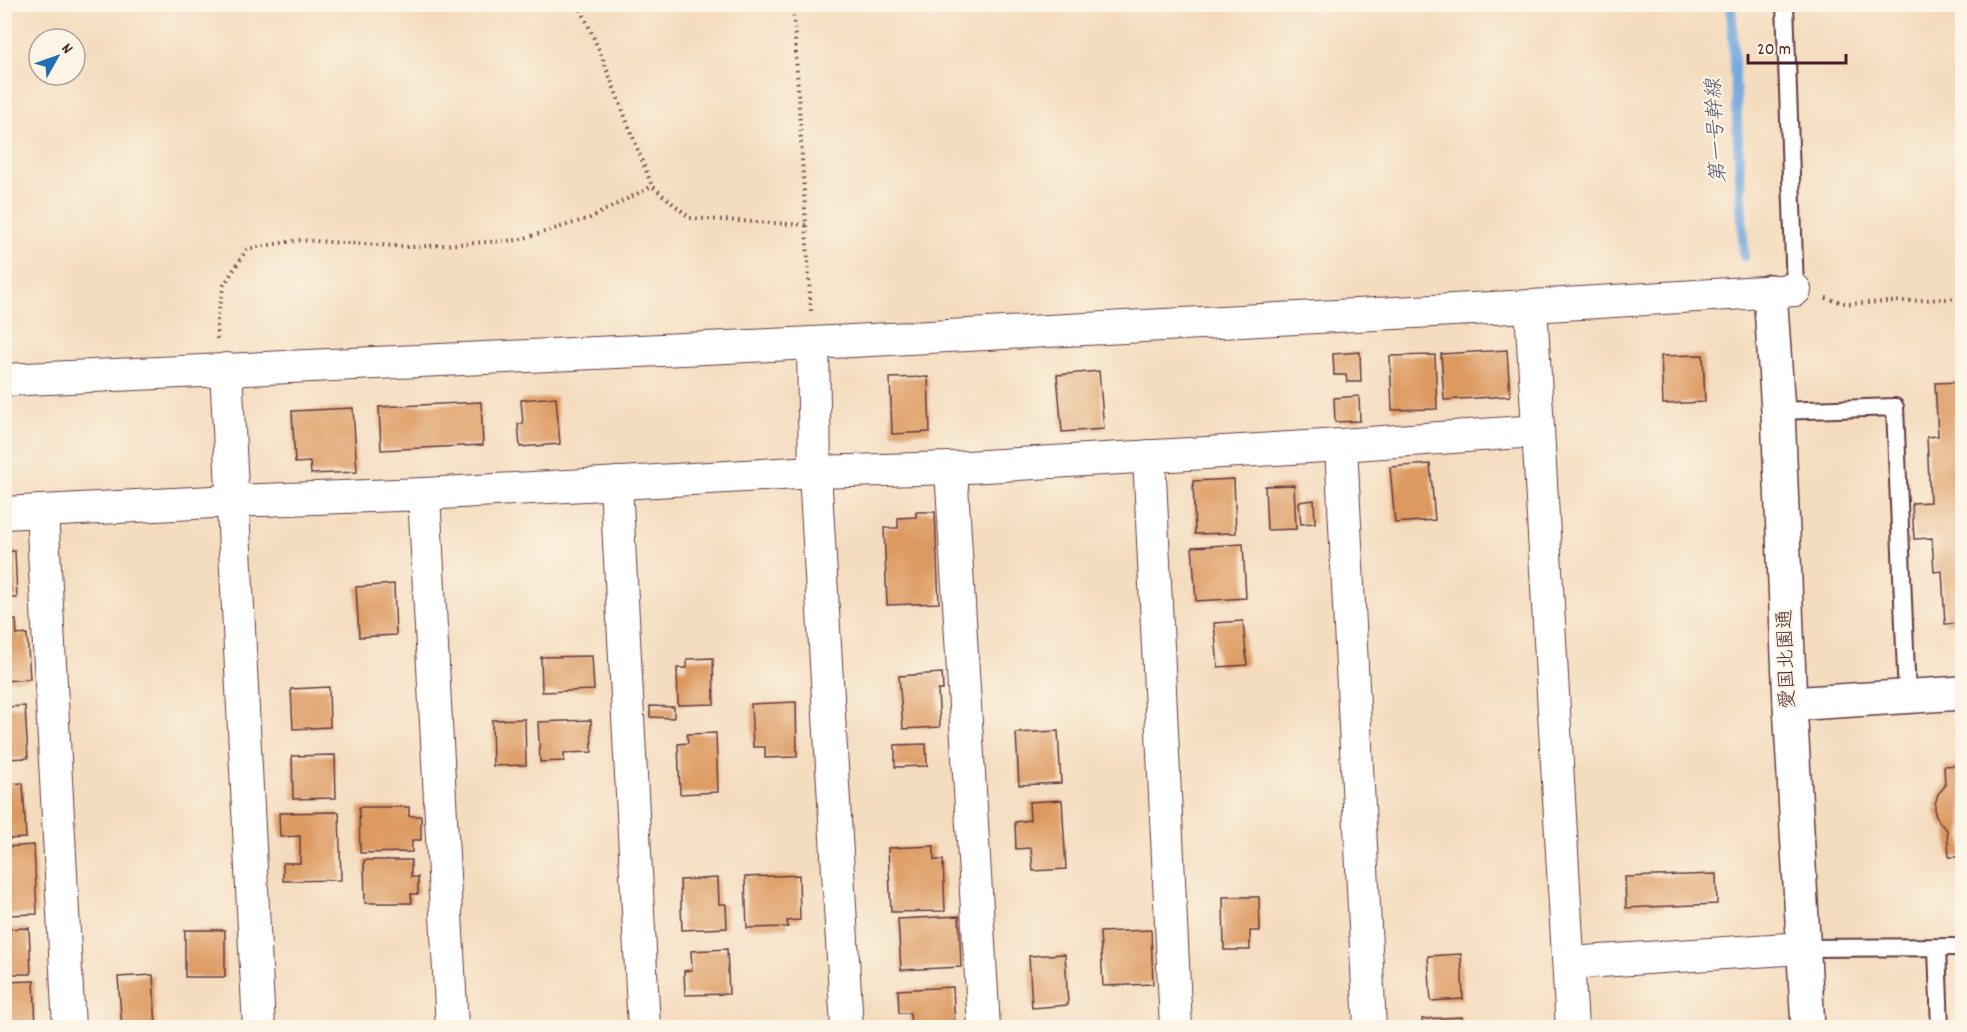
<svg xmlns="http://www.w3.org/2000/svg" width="1967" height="1032" viewBox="0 0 1967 1032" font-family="Dekko,'Klee One',sans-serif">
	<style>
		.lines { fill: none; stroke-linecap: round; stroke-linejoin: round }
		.stream { stroke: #70a7de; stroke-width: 10 }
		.building { fill: #dd9a60 }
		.lane-casing { stroke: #643b41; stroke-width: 20 }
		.street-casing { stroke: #643b41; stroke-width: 34 }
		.secondary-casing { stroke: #643b41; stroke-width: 36 }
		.path { stroke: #643b41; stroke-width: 4; stroke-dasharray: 1.5 4.5; stroke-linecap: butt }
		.lane { stroke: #fff; stroke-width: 16 }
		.street { stroke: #fff; stroke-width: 32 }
		.secondary { stroke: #fff; stroke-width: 33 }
		.labels { text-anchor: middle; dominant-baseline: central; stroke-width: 4.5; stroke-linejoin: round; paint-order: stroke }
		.street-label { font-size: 20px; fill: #4a1f2b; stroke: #fcf5e5 }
		.water-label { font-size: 21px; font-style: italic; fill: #595573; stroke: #fcf5e5 }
	</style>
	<rect width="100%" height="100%" fill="#fcf5e5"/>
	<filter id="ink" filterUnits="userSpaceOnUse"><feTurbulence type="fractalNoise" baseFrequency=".0167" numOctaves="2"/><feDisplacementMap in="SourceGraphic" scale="12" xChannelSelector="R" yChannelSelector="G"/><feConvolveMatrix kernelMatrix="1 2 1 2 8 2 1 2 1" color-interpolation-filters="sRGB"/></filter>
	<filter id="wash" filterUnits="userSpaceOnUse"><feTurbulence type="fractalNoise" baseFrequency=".008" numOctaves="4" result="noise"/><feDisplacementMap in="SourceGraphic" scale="24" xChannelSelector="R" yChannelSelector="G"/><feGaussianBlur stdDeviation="1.35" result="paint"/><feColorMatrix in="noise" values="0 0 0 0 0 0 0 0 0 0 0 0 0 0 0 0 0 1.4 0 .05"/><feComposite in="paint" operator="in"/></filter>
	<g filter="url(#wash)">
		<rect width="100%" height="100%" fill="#f4dcbe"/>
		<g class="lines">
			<!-- stream -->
			<polyline class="stream" points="1731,4 1744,256"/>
		</g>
		<g id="blocks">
			<!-- building -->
			<g class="building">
				<polygon points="1507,350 1510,396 1444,400 1441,354"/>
				<polygon points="1360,352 1361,382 1347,382 1346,375 1334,375 1333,354"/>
				<polygon points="1435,355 1437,409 1392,410 1390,356"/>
				<polygon points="1703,355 1705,402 1663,404 1661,356"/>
				<polygon points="1099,371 1104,429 1062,432 1057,375"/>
				<polygon points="928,377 930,432 892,434 890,378"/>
				<polygon points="1962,382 1962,623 1945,624 1942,571 1934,572 1932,538 1914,539 1912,503 1930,502 1927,437 1938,436 1935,383"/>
				<polygon points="1359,396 1360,421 1335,422 1334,398"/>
				<polygon points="556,397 560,444 520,447 518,424 523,424 521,400"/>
				<polygon points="481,402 483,445 381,450 379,407"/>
				<polygon points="353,408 357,472 311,474 310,462 295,463 292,411"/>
				<polygon points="1430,464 1435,520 1395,523 1390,467"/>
				<polygon points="1234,479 1236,533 1195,534 1193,481"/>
				<polygon points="1294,485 1296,529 1267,530 1265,486"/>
				<polygon points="1314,500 1315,523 1301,524 1299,502"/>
				<polygon points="916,512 935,512 939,603 887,605 884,528 898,528 898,518 916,517"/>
				<polygon points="4,542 7,542 7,551 15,551 17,598 4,598"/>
				<polygon points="1243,544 1246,598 1196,601 1192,547"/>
				<polygon points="394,584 396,635 359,637 356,587"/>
				<polygon points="16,620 17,635 27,634 30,679 4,681 4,621"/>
				<polygon points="1243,621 1247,665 1218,667 1214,623"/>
				<polygon points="592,656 594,690 542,692 541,657"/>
				<polygon points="713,658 714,704 678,705 677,668 687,668 687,659"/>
				<polygon points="942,673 943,690 938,690 940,727 903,729 899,676"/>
				<polygon points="329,687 330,727 293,729 291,689"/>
				<polygon points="796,702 797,757 765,758 765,747 753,747 751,704"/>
				<polygon points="25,706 28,758 4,759 4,707"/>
				<polygon points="650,706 674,707 674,718 650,717"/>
				<polygon points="525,719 526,765 493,766 492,720"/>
				<polygon points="591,720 592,752 564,753 564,761 540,762 538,722"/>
				<polygon points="1058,731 1061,783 1019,785 1016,733"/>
				<polygon points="716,733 718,792 680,794 678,744 688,743 687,734"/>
				<polygon points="926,744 927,766 895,767 895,745"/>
				<polygon points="335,755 336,798 293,799 292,756"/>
				<polygon points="1962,765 1962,857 1949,857 1947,830 1940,823 1935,814 1935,804 1938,794 1945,786 1944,766"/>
				<polygon points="23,783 26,838 4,839 4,784"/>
				<polygon points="1062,800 1066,869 1033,871 1031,848 1016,849 1015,822 1030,820 1029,802"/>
				<polygon points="359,807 409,807 409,816 421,816 421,840 412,840 412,852 360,853"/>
				<polygon points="339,812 341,880 283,881 283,863 300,863 300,836 280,837 279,813"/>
				<polygon points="34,845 37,914 6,915 4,847"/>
				<polygon points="934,846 934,860 943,860 945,911 891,912 888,848"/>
				<polygon points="364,860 411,860 411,877 418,877 418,894 411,894 412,903 365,903"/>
				<polygon points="1716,874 1717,904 1626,908 1625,877"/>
				<polygon points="799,875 800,920 787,921 788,927 747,928 745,877"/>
				<polygon points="718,878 719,904 726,904 727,928 682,930 680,880"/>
				<polygon points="1223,897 1259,897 1260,931 1250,931 1250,950 1224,950"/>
				<polygon points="959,916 961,967 901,970 898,919"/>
				<polygon points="29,928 31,974 4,974 4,929"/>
				<rect x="185" y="930" width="40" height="47"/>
				<polygon points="1151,930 1153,984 1103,986 1100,932"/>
				<polygon points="727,949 729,994 685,995 684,971 692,970 691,951"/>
				<polygon points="1065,954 1068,1005 1032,1008 1029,956"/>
				<polygon points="1461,954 1463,999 1431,1001 1428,956"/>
				<polygon points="153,975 156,1028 122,1028 118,977"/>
				<polygon points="34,981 36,1028 4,1028 4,982"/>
				<polygon points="953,987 955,1028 911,1028 910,1013 899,1013 898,990"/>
				<polygon points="1462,1017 1463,1028 1423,1028 1422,1019"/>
			</g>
		</g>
	</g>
	<g filter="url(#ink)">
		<use href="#blocks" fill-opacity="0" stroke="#643b41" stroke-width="1.5"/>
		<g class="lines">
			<!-- lane casing -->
			<g class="lane-casing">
				<g id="lane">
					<polyline points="1785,4 1795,290"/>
					<polyline points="1778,411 1895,407 1907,697"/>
					<polyline points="1803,948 1962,947"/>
					<polyline points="1937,948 1940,1028"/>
				</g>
			</g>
			<!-- street casing -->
			<g class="street-casing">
				<g id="street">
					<polyline points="1531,306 1572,1028"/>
					<polyline points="813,343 815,472 847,1028"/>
					<polyline points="226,369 259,1028"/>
					<polyline points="4,380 813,343 1531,306 1795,290"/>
					<polyline points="1341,445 1370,1028"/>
					<polyline points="1149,456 1176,1028"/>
					<polyline points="951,468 984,1028"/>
					<polyline points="616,483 644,1028"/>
					<polyline points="424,494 452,1028"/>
					<polyline points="42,511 69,1028"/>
					<polyline points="4,513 231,501 424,494 815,472 951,468 1341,445 1537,431"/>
					<polyline points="1569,963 1803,948"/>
				</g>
			</g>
			<!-- secondary casing -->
			<g class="secondary-casing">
				<g id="secondary">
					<polyline points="1770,291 1778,411 1790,704 1808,1028"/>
					<polyline points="1790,704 1962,693"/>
				</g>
			</g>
			<!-- path -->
			<g class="path">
				<polyline points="579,4 602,57 652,186 690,218 806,225"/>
				<polyline points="793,4 811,312"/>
				<polyline points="1826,298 1848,304 1962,298"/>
				<polyline points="217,339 217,319 224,285 247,249 298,240 412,247 518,240 590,218 652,186"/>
			</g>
			<!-- lane -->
			<use href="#lane" class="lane"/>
			<!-- street -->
			<use href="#street" class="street"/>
			<!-- secondary -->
			<use href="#secondary" class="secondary"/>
		</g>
	</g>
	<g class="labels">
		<!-- street labels -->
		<g class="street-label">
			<text transform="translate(1788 659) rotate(-92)">愛国北園通</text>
		</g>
		<!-- water labels -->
		<g class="water-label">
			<text transform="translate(1718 131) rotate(-93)">第一号幹線</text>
		</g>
	</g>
	<!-- margin -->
	<rect width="1967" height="1032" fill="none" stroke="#fcf5e5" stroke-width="24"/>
	<!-- north arrow -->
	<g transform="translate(57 57) rotate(50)"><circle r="28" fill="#fcf5e5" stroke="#b59f9b" stroke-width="1.5"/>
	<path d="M0-4.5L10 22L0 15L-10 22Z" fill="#1f6fb2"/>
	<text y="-9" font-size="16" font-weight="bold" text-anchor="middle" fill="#4a1f2b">N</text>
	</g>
	<!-- scale -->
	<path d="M1748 54v9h98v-9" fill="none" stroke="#4a1f2b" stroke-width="3"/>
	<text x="1757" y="54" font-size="18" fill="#4a1f2b" stroke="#fcf5e5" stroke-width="4.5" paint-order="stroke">20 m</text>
</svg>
